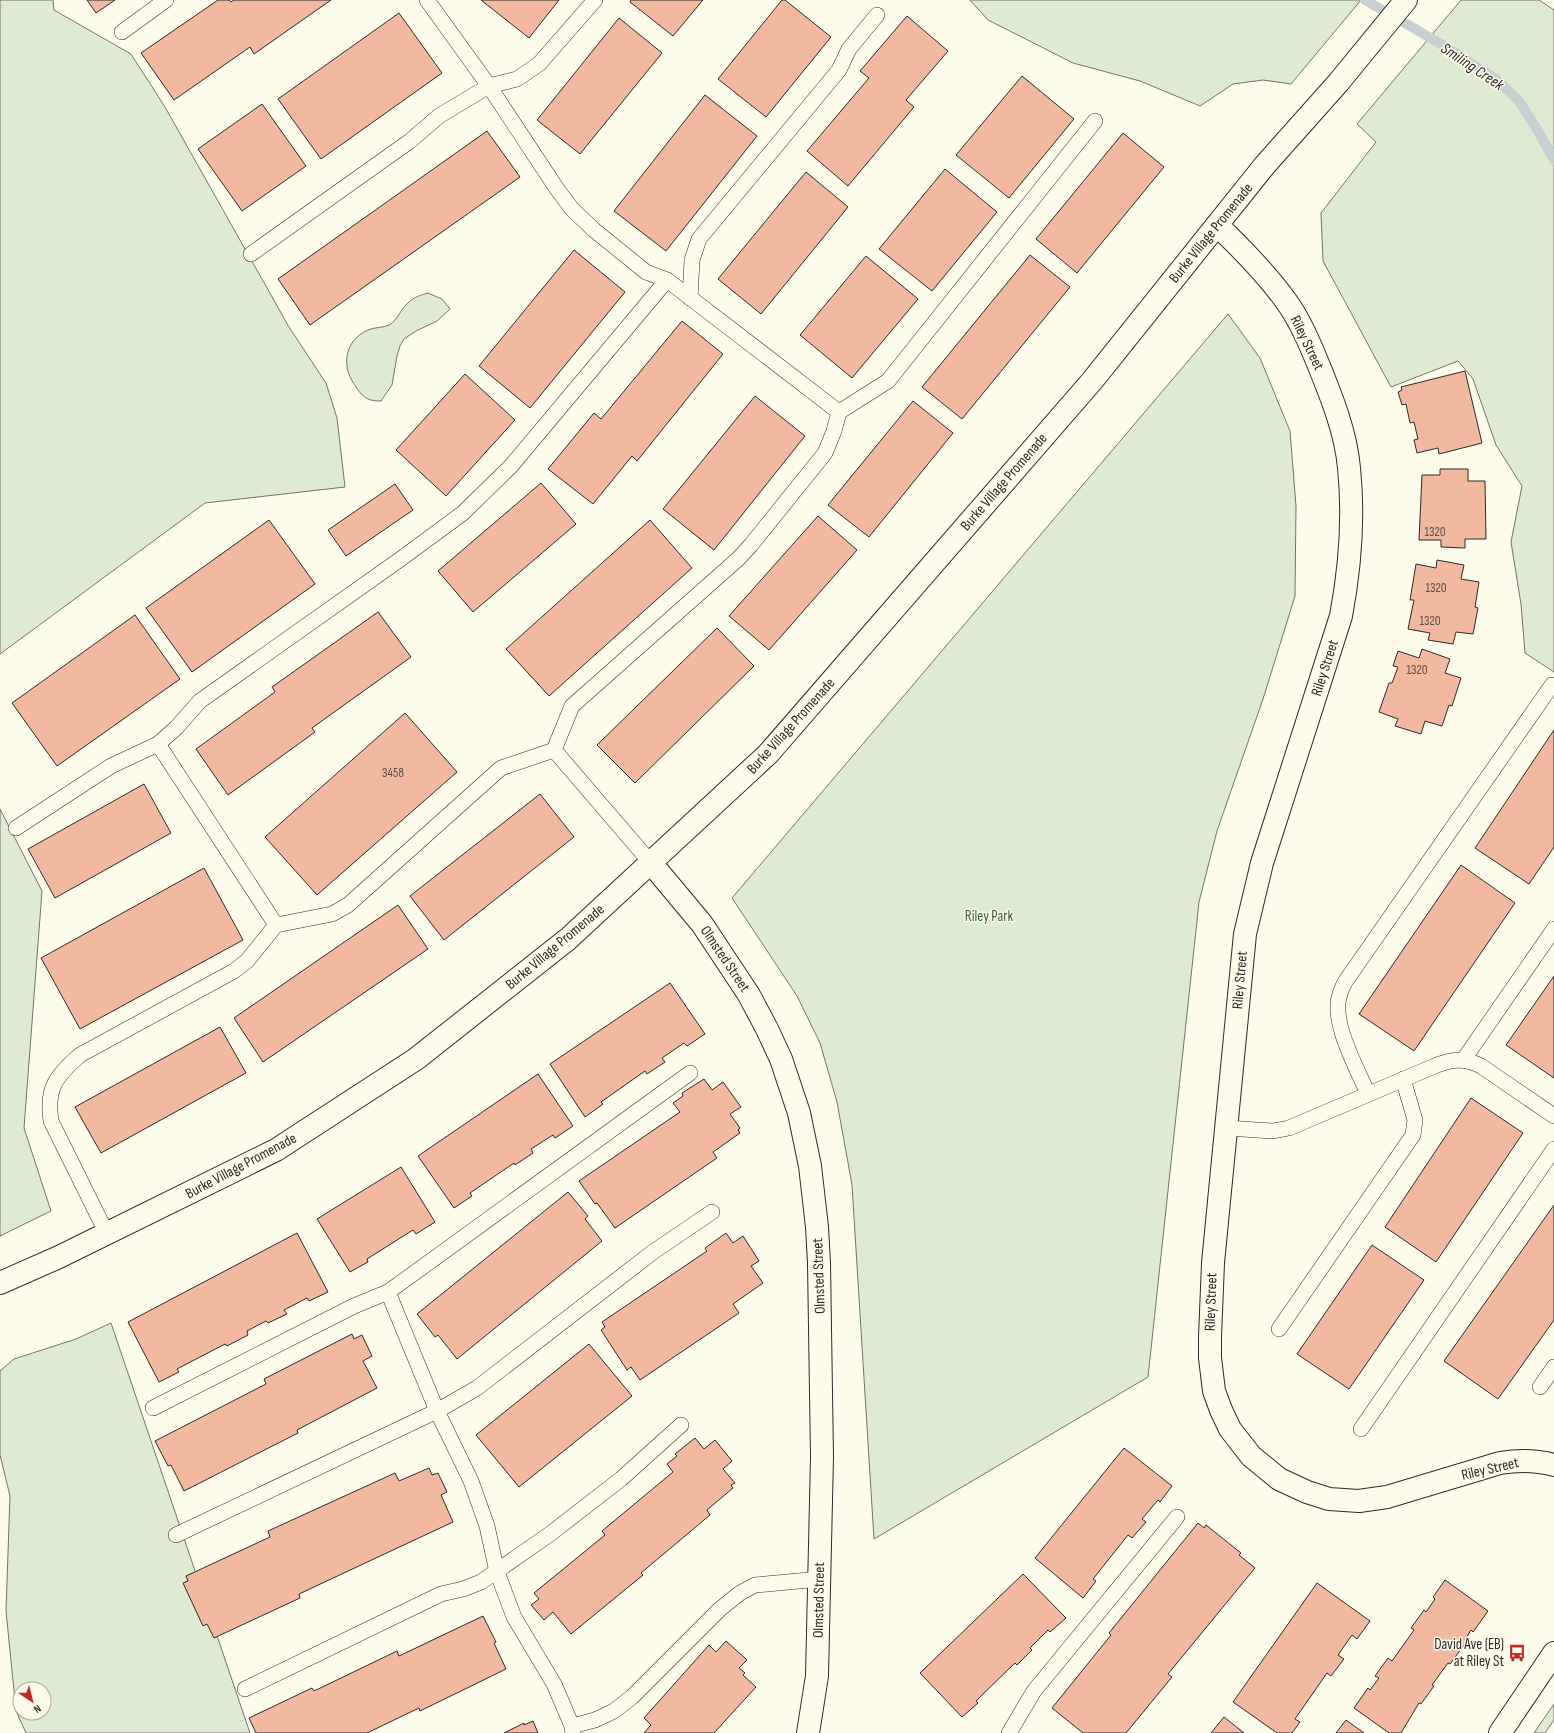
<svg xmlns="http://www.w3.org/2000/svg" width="1554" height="1733" viewBox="0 0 1554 1733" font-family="'Sofia Sans Condensed',sans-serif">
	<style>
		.green { fill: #deebd1; stroke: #74746e; fill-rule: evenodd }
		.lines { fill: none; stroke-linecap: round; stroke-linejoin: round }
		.stream { stroke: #c7d0d0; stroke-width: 10 }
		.building { fill: #f2b8a0; stroke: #2b2b2b }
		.service-casing { stroke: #2b2b2b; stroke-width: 16 }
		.minor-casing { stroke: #2b2b2b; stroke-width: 24 }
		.tertiary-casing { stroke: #2b2b2b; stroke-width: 24 }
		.secondary-casing { stroke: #2b2b2b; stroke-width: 24 }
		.service { stroke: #fdfbea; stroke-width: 15 }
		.minor { stroke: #fdfbea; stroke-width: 22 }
		.tertiary { stroke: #fdfbea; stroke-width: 22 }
		.secondary { stroke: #fdfbea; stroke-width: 22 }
		.labels { text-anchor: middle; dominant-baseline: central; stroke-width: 3; stroke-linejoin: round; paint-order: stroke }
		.number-label { font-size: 13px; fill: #5d4e48 }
		.street-label { font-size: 15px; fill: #2b2b2b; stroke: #fdfbea }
		.park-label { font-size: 15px; fill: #34623c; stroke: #fdfbea }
		.poi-label { font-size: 15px; fill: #2b2b2b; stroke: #fdfbea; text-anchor: end }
		.water-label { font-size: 16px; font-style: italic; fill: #2b2b2b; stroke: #fdfbea }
	</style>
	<rect width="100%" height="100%" fill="#fdfbea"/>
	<!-- green -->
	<g class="green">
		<polygon points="0,0 53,0 54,10 131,54 165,107 289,327 326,383 337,418 345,487 205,503 0,654"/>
		<polygon points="970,0 1361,0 1291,84 1263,80 1233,84 1200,106 1140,81 1073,63 988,20"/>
		<polygon points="1461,0 1539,0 1554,10 1554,672 1525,653 1521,604 1511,542 1522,486 1496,445 1473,379 1458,361 1391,387 1323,261 1321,213 1376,142 1357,124"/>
		<path d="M 428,293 L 442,299 L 450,309 L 437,321 L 416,331 L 404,339 L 400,346 L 397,356 L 392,385 L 381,401 C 365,401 362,396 354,384 C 341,365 345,340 368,330 C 374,327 383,328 389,325 C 398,320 401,308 409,302 C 414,297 421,295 428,293 Z"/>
		<polygon points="1228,314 1260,358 1290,431 1296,506 1295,596 1263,699 1217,831 1199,902 1148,1377 874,1539 852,1185 837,1102 820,1043 797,996 732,898"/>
		<polygon points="0,809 42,891 24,1128 51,1211 0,1236"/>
		<path d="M 111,1323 L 250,1733 L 26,1733 L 16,1711 L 6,1611 L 10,1496 L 0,1455 L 0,1371 L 14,1359 L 76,1339 ZM 20,1689 L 44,1689 L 44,1713 L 20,1713 Z"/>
		<polygon points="1554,1704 1554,1720 1545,1733 1534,1733"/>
	</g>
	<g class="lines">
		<!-- stream -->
		<polyline class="stream" points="1365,0 1441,44 1496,79 1519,101 1538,131 1554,160"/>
	</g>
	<!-- building -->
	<g class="building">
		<polygon points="87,0 115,0 96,13"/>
		<polygon points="218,0 229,0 231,2 234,0 331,0 254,54 250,47 174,100 141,53"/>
		<polygon points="481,0 559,0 529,38"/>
		<polygon points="631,0 703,0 673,36 630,2"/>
		<polygon points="782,0 785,0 831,37 766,117 718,79"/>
		<polygon points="399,13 442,73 321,159 278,99"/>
		<polygon points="907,16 948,51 906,100 914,107 848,186 807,151 869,78 860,71"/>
		<polygon points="619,18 662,53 580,154 537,120"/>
		<polygon points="1022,76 1074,119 1009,198 956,155"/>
		<polygon points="705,95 757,136 666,251 614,211"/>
		<polygon points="262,104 306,166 242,211 198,149"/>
		<polygon points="487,131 520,177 310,325 278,279"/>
		<polygon points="1123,133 1164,167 1077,273 1036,239"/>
		<polygon points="945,169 997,212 932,291 879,249"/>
		<polygon points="806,172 848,207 761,314 718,279"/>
		<polygon points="574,250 625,292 530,408 479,366"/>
		<polygon points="1030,255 1070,287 962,419 922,387"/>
		<polygon points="866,256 918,299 852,378 800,335"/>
		<polygon points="682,321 723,354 637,461 632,456 593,504 548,469 594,413 601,419"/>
		<polygon points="1465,371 1482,443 1439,454 1438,448 1417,453 1414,440 1418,439 1414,422 1410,423 1406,404 1402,405 1398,392 1402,390 1401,387"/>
		<polygon points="465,374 515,420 446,496 396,450"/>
		<polygon points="755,396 805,436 714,550 663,509"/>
		<polygon points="913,401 953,433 869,537 828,505"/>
		<polygon points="1440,469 1468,469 1468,481 1485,481 1486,539 1465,539 1465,548 1441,547 1441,540 1419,540 1422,475 1440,475"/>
		<polygon points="541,483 576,524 473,612 438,571"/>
		<polygon points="395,484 413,510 346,556 328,530"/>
		<polygon points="818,516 857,550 769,650 729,616"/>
		<polygon points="269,520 315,584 192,672 146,608"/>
		<polygon points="650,520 692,568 549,696 506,649"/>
		<polygon points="1437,560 1464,565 1461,579 1479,582 1475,607 1478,608 1473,634 1456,632 1453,644 1428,640 1430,633 1408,629 1414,600 1410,600 1416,564 1436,568"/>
		<polygon points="378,612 411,657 312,728 315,732 228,795 196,749 275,692 272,687"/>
		<polygon points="135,615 180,679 57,766 12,703"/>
		<polygon points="717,628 754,666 635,783 597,745"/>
		<polygon points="1422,649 1450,659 1445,673 1461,678 1452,706 1449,705 1442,726 1425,721 1421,734 1395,726 1398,719 1379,712 1389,683 1392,683 1398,667 1393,666 1398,651 1419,658"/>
		<polygon points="405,713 457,772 317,895 265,837"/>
		<polygon points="1554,730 1554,847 1529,884 1475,848"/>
		<polygon points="144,784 171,833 55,898 28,849"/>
		<polygon points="540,794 574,837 444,940 410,896"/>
		<polygon points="1461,865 1515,903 1414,1051 1359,1014"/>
		<polygon points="204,868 243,940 80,1029 41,958"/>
		<polygon points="398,905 428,949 263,1062 234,1018"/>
		<polygon points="1554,976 1554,1078 1506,1045"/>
		<polygon points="670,983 705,1034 687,1046 684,1043 662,1058 665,1062 647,1074 645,1071 601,1102 603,1104 585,1117 550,1064"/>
		<polygon points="220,1027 246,1073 101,1153 75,1107"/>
		<polygon points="538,1074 573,1126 555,1138 553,1135 531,1149 533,1153 515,1165 514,1163 470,1193 472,1196 454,1208 418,1156"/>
		<polygon points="704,1079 712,1090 723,1082 741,1107 730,1114 740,1128 738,1130 740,1133 713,1152 717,1158 615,1228 597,1203 595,1204 579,1181 680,1112 673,1103 683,1096 682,1093"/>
		<polygon points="1471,1098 1523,1133 1436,1262 1385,1227"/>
		<polygon points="401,1167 435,1222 416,1234 413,1230 367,1259 368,1262 350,1272 317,1219"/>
		<polygon points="568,1192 588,1216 585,1219 602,1241 457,1359 438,1335 435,1337 417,1314"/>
		<polygon points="1554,1205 1554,1320 1498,1399 1444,1361"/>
		<polygon points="297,1233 328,1292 309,1301 307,1298 284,1310 287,1314 268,1323 266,1321 247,1331 248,1335 227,1346 225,1344 177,1369 179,1372 159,1382 128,1322"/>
		<polygon points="726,1233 733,1243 743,1236 759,1261 751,1266 763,1283 733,1304 739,1313 640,1380 631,1367 627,1370 601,1330 605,1327 602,1322 707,1251 705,1248"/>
		<polygon points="1372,1245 1424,1280 1349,1389 1297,1354"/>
		<polygon points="352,1334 354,1339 362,1335 372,1356 363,1361 377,1388 297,1430 298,1433 184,1491 171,1465 168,1466 155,1441 266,1384 264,1379"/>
		<polygon points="589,1344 632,1396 519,1487 476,1435"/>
		<polygon points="695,1438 704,1449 715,1440 732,1461 723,1469 735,1483 731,1485 733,1488 707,1510 710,1515 641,1573 643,1575 571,1634 553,1612 544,1620 531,1605 539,1599 534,1593 605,1535 602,1531 673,1472 667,1464 677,1456 675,1454"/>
		<polygon points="1124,1448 1172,1486 1160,1502 1158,1500 1142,1519 1146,1522 1132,1538 1128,1535 1093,1579 1096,1581 1083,1598 1035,1558"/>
		<polygon points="429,1468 432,1475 438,1473 447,1492 441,1495 453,1522 299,1594 300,1598 214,1638 207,1624 203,1626 183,1583 188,1581 186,1576 270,1537 268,1531 395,1473 399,1481"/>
		<polygon points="1198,1523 1204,1528 1206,1525 1241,1553 1239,1555 1255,1568 1168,1674 1172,1677 1126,1733 1083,1733 1052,1708 1111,1635 1109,1633"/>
		<polygon points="1023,1574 1066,1618 1050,1632 1048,1630 1030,1648 1032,1650 1017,1665 1015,1663 976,1701 978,1703 962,1717 920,1673"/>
		<polygon points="1445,1580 1488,1611 1473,1632 1471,1630 1465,1640 1467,1641 1450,1664 1448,1663 1432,1685 1434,1686 1421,1704 1419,1703 1401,1733 1389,1733 1354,1708 1368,1688 1370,1690 1379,1678 1375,1676 1388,1658 1392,1661 1414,1630 1411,1628 1424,1610 1426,1612 1435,1599 1433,1597"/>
		<polygon points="1317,1583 1370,1621 1357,1639 1352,1635 1338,1655 1344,1659 1331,1676 1327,1673 1295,1719 1300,1722 1292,1733 1277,1733 1233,1702"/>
		<polygon points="483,1616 496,1642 494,1643 506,1669 420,1711 419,1708 367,1733 256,1733 249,1718 312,1688 314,1691 397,1651 399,1656"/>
		<polygon points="726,1641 747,1660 739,1668 745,1673 743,1675 756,1687 714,1733 644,1733 651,1725 644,1718 709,1645 716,1652"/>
		<polygon points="1224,1717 1244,1733 1211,1733"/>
		<polygon points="1346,1720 1364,1733 1336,1733"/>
		<polygon points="533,1721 538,1733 504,1733 524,1723 524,1725"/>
	</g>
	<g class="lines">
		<!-- service casing -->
		<g class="service-casing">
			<g id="service">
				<polyline points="427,0 489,86 517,79 539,64 595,0"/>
				<polyline points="122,32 166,0"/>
				<polyline points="251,254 410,141 439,116 489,86 557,189 572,209 594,230 646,272 667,280 839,412 888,381 1095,121"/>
				<polyline points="690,298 692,260 699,239 839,70 849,49 877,15"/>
				<polyline points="158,744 276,925"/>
				<polyline points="554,750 651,863"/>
				<polyline points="16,828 111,766 158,744 176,728 200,701 402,558 463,513 511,466 667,280"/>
				<polyline points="1464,1059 1554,929"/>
				<path d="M 1368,1094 C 1357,1068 1330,1021 1340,994 C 1341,990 1343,986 1345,982 L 1552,685"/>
				<path d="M 1227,1128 L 1273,1131 L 1289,1128 L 1437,1065 C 1453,1059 1465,1058 1481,1066 L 1554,1116"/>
				<path d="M 107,1234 L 51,1121 C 46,1088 56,1076 80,1055 L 234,971 L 247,961 L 276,925 L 332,914 L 348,905 L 501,768 L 554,750 L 572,706 L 738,559 L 751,545 L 825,453 L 834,431 L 839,412"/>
				<polyline points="388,1292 437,1411 471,1481 487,1526 497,1572 514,1617 554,1684 572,1726 573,1733"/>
				<polyline points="1279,1329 1413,1135 1415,1120 1403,1079"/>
				<polyline points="1540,1387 1554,1367"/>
				<polyline points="153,1408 354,1306 388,1292 690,1073"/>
				<polyline points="1361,1429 1554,1149"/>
				<polyline points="176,1535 437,1411 477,1388 653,1252 712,1212"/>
				<polyline points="245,1689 441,1594 463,1589 481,1582 550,1534 621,1479 681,1425"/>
				<polyline points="572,1726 595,1720 614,1711 632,1697 720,1609 740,1593 755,1585 820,1579"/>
				<polyline points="1009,1733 1034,1691 1177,1517"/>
			</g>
		</g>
		<!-- minor casing -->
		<g class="minor-casing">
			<g id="minor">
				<path d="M 1217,225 C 1242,249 1266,273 1286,301 C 1300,320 1310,344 1319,366 C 1332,398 1346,433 1349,468 C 1354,517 1350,568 1341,616 L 1262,863 L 1245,934 L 1213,1263 L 1210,1337 L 1210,1358 L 1214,1391 L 1221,1410 L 1230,1429 L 1251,1456 L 1279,1479 L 1307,1492 L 1329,1499 L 1359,1501 L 1387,1497 L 1500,1463 C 1519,1460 1536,1460 1554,1465"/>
				<polyline points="651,863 702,924 749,995 767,1029 781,1059 799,1113 810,1166 817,1227 819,1263 822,1457 817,1676 808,1733"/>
			</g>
		</g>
		<!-- tertiary casing -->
		<g class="tertiary-casing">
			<polyline id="tertiary" points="0,1283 59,1257 276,1150 416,1059 568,939 768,754 1092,381 1265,165 1338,83 1406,0"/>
		</g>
		<!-- secondary casing -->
		<g class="secondary-casing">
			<polyline id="secondary" points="1500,1733 1554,1653"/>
		</g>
		<!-- service -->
		<use href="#service" class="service"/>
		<!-- minor -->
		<use href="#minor" class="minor"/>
		<!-- tertiary -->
		<use href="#tertiary" class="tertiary"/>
		<!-- secondary -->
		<use href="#secondary" class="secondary"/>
	</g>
	<!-- icons -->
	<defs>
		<g id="bus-bare" transform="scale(1.38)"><path d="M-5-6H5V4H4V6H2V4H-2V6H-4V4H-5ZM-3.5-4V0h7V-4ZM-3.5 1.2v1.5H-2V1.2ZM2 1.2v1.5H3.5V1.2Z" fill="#c62828" stroke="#fdfbea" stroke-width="2.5" paint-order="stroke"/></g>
	</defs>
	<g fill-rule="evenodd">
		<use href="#bus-bare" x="1517" y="1653"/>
	</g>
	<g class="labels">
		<!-- number labels -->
		<g class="number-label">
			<text x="1435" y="532">1320</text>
			<text x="1436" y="588">1320</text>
			<text x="1430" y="621">1320</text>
			<text x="1417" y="670">1320</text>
			<text x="393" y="773">3458</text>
		</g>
		<!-- street labels -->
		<g class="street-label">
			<text transform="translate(1211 233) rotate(-51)">Burke Village Promenade</text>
			<text transform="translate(1307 343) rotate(64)">Riley Street</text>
			<text transform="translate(1004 482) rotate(-49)">Burke Village Promenade</text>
			<text transform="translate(1325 668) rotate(-72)">Riley Street</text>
			<text transform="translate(791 726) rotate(-48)">Burke Village Promenade</text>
			<text transform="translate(555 947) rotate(-40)">Burke Village Promenade</text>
			<text transform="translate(725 959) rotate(56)">Olmsted Street</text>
			<text transform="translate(1240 980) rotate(-85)">Riley Street</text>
			<text transform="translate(241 1166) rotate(-28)">Burke Village Promenade</text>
			<text transform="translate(819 1276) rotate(-92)">Olmsted Street</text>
			<text transform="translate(1211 1302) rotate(-88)">Riley Street</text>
			<text transform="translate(1490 1469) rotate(-13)">Riley Street</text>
			<text transform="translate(819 1600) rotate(-89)">Olmsted Street</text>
		</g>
		<!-- park labels -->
		<g class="park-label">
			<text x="989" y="916">Riley Park</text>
		</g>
		<!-- poi labels -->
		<g class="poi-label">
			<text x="1504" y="1644">David Ave (EB)<tspan x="1504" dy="17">at Riley St</tspan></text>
		</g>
		<!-- water labels -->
		<g class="water-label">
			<text transform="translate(1472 67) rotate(34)">Smiling Creek</text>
		</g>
	</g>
	<!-- north arrow -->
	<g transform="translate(32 1701) rotate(145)"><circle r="19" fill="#fdfbea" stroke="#a9a89e"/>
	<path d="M0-3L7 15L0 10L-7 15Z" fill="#c62828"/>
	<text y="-6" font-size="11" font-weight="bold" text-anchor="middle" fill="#2b2b2b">N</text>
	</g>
</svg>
